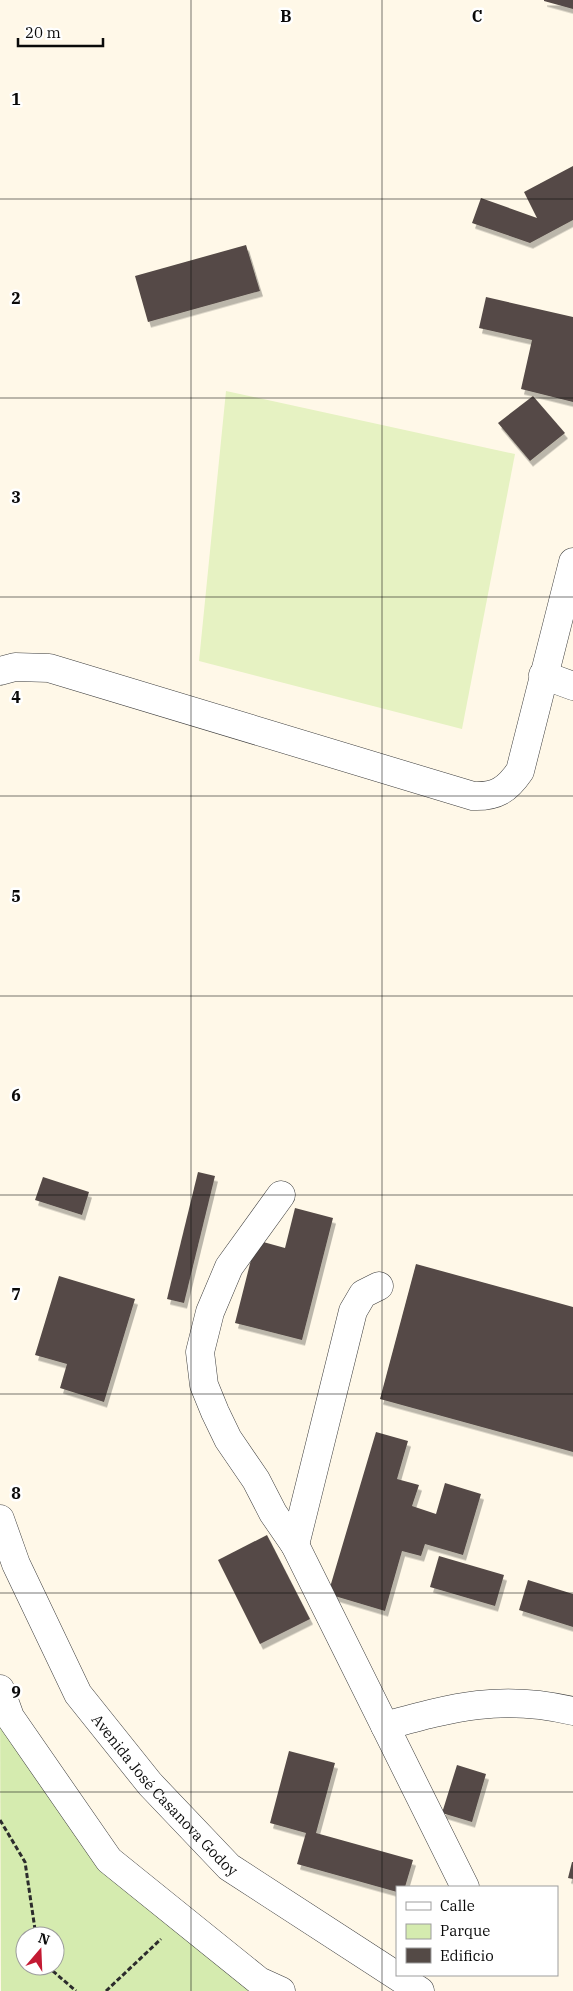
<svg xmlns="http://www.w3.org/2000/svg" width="573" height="1991" viewBox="0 0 573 1991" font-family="'IBM Plex Serif',serif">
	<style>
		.green { fill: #d5ebaf; fill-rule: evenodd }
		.pitch { fill: #e6f2c2 }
		.building { fill: #544a46; filter: url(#shadow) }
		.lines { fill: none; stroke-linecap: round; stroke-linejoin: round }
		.minor-casing { stroke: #3d3d3d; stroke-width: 29 }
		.path { stroke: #2c2c2c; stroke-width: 3; stroke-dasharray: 5 2.5; stroke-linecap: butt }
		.minor { stroke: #fff; stroke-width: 28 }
		.grid { fill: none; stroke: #0a0a0a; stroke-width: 1; stroke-opacity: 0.55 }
		.labels { text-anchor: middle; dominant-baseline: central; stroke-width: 5; stroke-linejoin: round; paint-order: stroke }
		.street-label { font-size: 15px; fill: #0a0a0a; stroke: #fff }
		.grid-label { font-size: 16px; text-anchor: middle; font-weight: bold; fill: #0a0a0a; stroke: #fff; stroke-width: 5; stroke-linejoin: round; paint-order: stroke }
	</style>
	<defs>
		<filter id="shadow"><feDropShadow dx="3" dy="5.5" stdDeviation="0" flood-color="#0004"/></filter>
	</defs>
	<rect width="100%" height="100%" fill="#fff8e8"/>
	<!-- green -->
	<path class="green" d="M 0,1686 L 109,1860 L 192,1928 L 295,1991 L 1,1991 ZM 25,1936 L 55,1936 L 55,1966 L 25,1966 Z"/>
	<!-- pitch -->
	<polygon class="pitch" points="226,391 515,454 462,729 199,661"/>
	<!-- building -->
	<g class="building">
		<polygon points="573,0 573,9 544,1 544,0"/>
		<polygon points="573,166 573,220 530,243 472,223 481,198 537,218 524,192"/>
		<polygon points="246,245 260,291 148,322 135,276"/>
		<polygon points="486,297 573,317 573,402 521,389 532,340 479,328"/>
		<polygon points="533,396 565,433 530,461 498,423"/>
		<polygon points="198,1172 215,1176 184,1303 167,1299"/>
		<polygon points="43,1177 89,1192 82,1215 35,1200"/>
		<polygon points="295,1208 333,1218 302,1340 235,1323 256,1240 285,1248"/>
		<polygon points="416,1264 573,1307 573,1452 380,1399"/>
		<polygon points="59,1276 135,1299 104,1402 60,1388 67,1364 35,1355"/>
		<polygon points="376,1432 408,1441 397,1479 419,1485 412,1506 436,1514 445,1483 481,1494 463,1555 425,1544 421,1556 402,1551 385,1611 328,1594"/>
		<polygon points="267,1535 310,1619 260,1644 218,1560"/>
		<polygon points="439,1556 504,1575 495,1606 430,1587"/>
		<polygon points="528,1580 573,1594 573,1627 519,1610"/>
		<polygon points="289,1751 335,1763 316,1833 413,1860 405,1887 397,1887 397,1892 297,1864 306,1833 270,1823"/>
		<polygon points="457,1765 486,1774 472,1822 442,1813"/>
		<polygon points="572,1862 573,1862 573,1879 568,1878"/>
	</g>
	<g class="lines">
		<!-- minor casing -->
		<g class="minor-casing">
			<g id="minor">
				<path d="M 0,671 L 15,667 L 49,668 L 473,796 C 496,797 507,790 520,771 L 573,562"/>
				<polyline points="543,675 573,686"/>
				<polyline points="281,1195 229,1267 210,1312 200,1352 204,1385 215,1412 228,1439 256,1480 273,1513 295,1545 465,1887"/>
				<path id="s1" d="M 0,1519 L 16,1564 L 78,1694 L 150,1784 L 229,1867 L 420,1991"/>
				<polyline points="295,1545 353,1311 363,1294 379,1286"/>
				<polyline points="0,1689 10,1717 109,1860 259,1981 281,1991"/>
				<path d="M 385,1726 C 454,1707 501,1694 573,1711"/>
			</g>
		</g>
		<!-- path -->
		<g class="path">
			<polyline points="0,1820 25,1862 36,1936"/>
			<polyline points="47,1966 76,1991"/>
			<polyline points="106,1991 161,1939"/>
		</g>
		<!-- minor -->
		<use href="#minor" class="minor"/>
	</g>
	<!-- grid -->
	<path class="grid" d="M 191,0 L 191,1991M 382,0 L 382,1991M 0,199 L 573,199M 0,398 L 573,398M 0,597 L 573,597M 0,796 L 573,796M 0,996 L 573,996M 0,1195 L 573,1195M 0,1394 L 573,1394M 0,1593 L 573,1593M 0,1792 L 573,1792"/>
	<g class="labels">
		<!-- street labels -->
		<g class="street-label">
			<text stroke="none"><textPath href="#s1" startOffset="325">Avenida José Casanova Godoy</textPath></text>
		</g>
	</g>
	<g class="grid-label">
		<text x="286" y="22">B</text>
		<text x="477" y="22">C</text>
		<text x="16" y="105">1</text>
		<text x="16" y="304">2</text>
		<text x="16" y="503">3</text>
		<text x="16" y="703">4</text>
		<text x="16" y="902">5</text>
		<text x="16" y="1101">6</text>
		<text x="16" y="1300">7</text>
		<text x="16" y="1499">8</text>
		<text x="16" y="1698">9</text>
	</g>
	<!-- legend -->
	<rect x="396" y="1886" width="162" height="90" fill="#ffffff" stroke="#9d9d9d"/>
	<rect x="406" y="1902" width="25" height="8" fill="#ffffff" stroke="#9d9d9d"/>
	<text x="440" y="1911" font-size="15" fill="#0a0a0a">Calle</text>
	<rect x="406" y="1924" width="25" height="15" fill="#d5ebaf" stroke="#9d9d9d"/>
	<text x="440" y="1936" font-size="15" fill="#0a0a0a">Parque</text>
	<rect x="406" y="1948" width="25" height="15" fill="#544a46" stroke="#9d9d9d"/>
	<text x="440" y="1961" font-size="15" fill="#0a0a0a">Edificio</text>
	<!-- north arrow -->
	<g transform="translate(40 1951) rotate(19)"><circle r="24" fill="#ffffff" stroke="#9d9d9d"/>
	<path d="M0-4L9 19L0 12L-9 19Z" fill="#c31a33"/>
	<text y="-8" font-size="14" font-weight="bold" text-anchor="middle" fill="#0a0a0a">N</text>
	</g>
	<!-- scale -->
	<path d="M18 38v8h85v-8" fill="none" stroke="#0a0a0a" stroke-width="2.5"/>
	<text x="25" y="38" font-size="15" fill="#0a0a0a" stroke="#ffffff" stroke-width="4" paint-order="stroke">20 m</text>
</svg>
